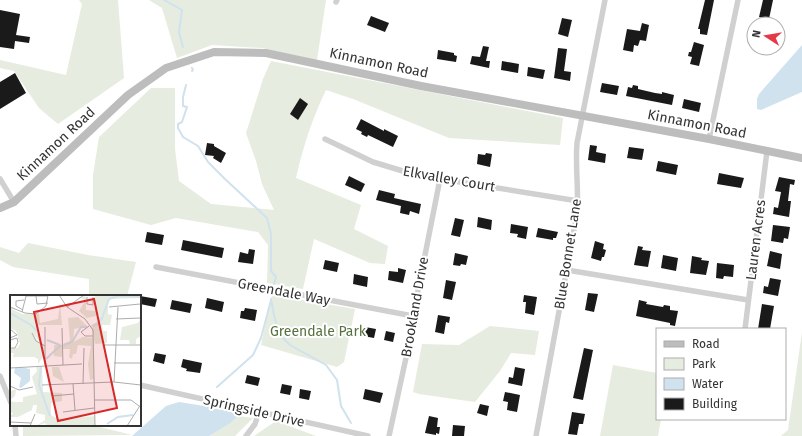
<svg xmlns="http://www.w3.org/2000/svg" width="802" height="436" viewBox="0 0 802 436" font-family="'Fira Sans',sans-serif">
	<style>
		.green { fill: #e6ecdf }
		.water { fill: #cfe2ee }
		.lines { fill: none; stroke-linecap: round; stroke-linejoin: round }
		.stream { stroke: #cfe2ee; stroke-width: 2 }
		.building { fill: #1a1a1a }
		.street { stroke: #d0d0d0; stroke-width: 5.5 }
		.secondary { stroke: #bdbdbd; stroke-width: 8 }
		.labels { text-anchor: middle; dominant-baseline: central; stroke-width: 4; stroke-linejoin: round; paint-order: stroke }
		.street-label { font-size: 14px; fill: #333; stroke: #fff }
		.park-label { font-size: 14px; fill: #56703f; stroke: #fff }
		.inset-river { fill: none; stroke: #cfe2ee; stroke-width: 2 }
		.inset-road { fill: none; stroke: #adadad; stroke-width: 1 }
		.view { fill: #d62828; fill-opacity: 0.15; stroke: #d62828; stroke-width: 2 }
		.inset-edge { fill: none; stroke: #333; stroke-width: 2 }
	</style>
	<rect width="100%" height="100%" fill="#fff"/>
	<!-- green -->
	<g class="green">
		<polygon points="79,0 118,0 124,78 58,124 39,108 14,71 0,68 0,60 66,75 82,4"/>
		<polygon points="149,0 326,0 317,60 262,48 212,45 177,58 162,8"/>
		<path d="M 271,61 L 563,118 L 560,145 L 449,138 L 353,99 L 326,90 C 312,119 303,147 296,178 L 361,205 L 354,229 L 388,246 L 385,264 L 370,263 L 314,239 L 303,289 L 267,283 L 268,245 L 258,232 L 176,218 L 151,225 L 93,209 L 93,175 L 99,137 L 151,88 L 175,88 L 175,149 L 179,181 L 211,204 L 274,210 L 262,184 L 256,161 L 246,133 L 263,79 Z"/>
		<polygon points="28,243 88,255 136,262 127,296 89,296 89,279 13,267 0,260 0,247 19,253"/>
		<polygon points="273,295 355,309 344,362 337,367 261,345 271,298"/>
		<polygon points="490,326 539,331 535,355 511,353 500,371 475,402 419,394 413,392 422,344 459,345"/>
		<polygon points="802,332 802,436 781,436 788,430"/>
		<polygon points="613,365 657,373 657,419 661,419 658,436 600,436"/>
		<polygon points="238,416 253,418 235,436 209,436 231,423"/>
		<polygon points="276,421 316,436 254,436"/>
		<polygon points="23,425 100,425 100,427 132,435 23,436"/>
	</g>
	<!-- water -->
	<g class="water">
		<polygon points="802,45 802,92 761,110 757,109 757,99 759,94"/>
		<polygon points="179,402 204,406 236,413 238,416 231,423 209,436 132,436 166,406"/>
	</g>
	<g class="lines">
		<!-- stream -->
		<g class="stream">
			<polyline points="164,0 182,10 179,32 183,47"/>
			<polyline points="192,68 193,70 192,71"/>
			<polyline points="186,85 183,97 183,106 187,107 182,122 178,124 178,128 183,137 198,146 208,162 225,179 267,218 271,234 271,271 276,277 274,284"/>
			<polyline points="271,299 274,315 279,334 290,345 326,365 337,380 341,406 351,423"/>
			<polyline points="217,387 253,355 261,338 271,300"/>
		</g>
	</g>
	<!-- building -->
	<g class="building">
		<polygon points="705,0 714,0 707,35 700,34 700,29 698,29"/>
		<polygon points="763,0 773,0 769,19 759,17"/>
		<polygon points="0,10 20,14 16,35 30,37 29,43 15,41 14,49 0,47"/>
		<polygon points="371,16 389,23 385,32 367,25"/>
		<polygon points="562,18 572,20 568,37 558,34"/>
		<polygon points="642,23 649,25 646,41 640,40 638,46 634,45 633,52 623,50 627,29 640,31"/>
		<polygon points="694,42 704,45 699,66 690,64 692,57 688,56 689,52 691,52"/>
		<polygon points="483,46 489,47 486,61 490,61 489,68 470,64 472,56 480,57"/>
		<polygon points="558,48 567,49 564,71 571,72 570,81 554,78"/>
		<polygon points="438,50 454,53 454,55 457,56 456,62 437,59"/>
		<polygon points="502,61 519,64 518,73 501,70"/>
		<polygon points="528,67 545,70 543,79 527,76"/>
		<polygon points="15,73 26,93 0,109 0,82"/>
		<polygon points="602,83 619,86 617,95 600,92"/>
		<polygon points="633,85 638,86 638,89 655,93 662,94 662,92 674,95 672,105 626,96 628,87 632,88"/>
		<polygon points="300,98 308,104 298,120 290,114"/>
		<polygon points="684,99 701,103 699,112 682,108"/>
		<polygon points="361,119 384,131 384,129 398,136 393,147 368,135 367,137 361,134 362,132 356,129"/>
		<polygon points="207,143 214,144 214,146 226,153 221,163 213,158 214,156 205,155"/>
		<polygon points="590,145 597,146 596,152 606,154 605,163 588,160"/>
		<polygon points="629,147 644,149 642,160 627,158"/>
		<polygon points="486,153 492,154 490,167 477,164 478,154 485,155"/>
		<polygon points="658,161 678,165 676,175 656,171"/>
		<polygon points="719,173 744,178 741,188 717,184"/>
		<polygon points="349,176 365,184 361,192 345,185"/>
		<polygon points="779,177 795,180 794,185 790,184 788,201 791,201 789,217 773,214 774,207 778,208 781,192 775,191"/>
		<polygon points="379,190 395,194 394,198 421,204 419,214 410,211 409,215 400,213 401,206 376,200"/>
		<polygon points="478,217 492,220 491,230 477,227"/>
		<polygon points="455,218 464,220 460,237 451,235"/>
		<polygon points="511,224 528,227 526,239 517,237 518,234 510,233"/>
		<polygon points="773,225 790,227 788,239 784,238 783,243 771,241"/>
		<polygon points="538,228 558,232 556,238 553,238 553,240 536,237"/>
		<polygon points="147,232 164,235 162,245 145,242"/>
		<polygon points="183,240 224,248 222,258 181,250"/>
		<polygon points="595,241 604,244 603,249 606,250 604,257 602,257 601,261 591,258"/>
		<polygon points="638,246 643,247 642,250 651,251 648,267 634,265"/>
		<polygon points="249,249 255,250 253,264 238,262 240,252 248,254"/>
		<polygon points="770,251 782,254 780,269 767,266"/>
		<polygon points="455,253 468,256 466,265 461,264 460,266 453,265"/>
		<polygon points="663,255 678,258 676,271 661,268"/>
		<polygon points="692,256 702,258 701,260 709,261 706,275 690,273"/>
		<polygon points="325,260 339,263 337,272 323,269"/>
		<polygon points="717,263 734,265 733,277 724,276 723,279 716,278"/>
		<polygon points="398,268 406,270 403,283 388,280 389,271 398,272"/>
		<polygon points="354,274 368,277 367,287 353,284"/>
		<polygon points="770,278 781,280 778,296 763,293 764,286 768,287"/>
		<polygon points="446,280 456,282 452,300 443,298"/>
		<polygon points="588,293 598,294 594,312 585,310"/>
		<polygon points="524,295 537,297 534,315 525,313 526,302 523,302"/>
		<polygon points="140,296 157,299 155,307 140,304"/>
		<polygon points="207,298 224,302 222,312 205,308"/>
		<polygon points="172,300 192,304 190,313 170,309"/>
		<polygon points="639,300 647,302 646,304 663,307 664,305 670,306 670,310 678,311 675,326 670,325 670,323 636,316"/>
		<polygon points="762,304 774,306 770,329 758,329"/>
		<polygon points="245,308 257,310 255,321 240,318 241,311 244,311"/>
		<polygon points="438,315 450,317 449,323 446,322 444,334 435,332"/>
		<polygon points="365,327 376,329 374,338 363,336"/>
		<polygon points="386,331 395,333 393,342 384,340"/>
		<polygon points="584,348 593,350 583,400 573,398"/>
		<polygon points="155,353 166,355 164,364 153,361"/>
		<polygon points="183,359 202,363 200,373 186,371 187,369 181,367"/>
		<polygon points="515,367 525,369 522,386 508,383 509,377 513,378"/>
		<polygon points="247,375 260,378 258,386 245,383"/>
		<polygon points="282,384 292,386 290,395 280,393"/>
		<polygon points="300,389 311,391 309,400 299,398"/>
		<polygon points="365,389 383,393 380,403 363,399"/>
		<polygon points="505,392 520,395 517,412 507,410 508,402 503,401"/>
		<polygon points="480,404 489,406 487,416 477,413"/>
		<polygon points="572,412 585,414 583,424 579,424 577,435 568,434"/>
		<polygon points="429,416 438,418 437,427 440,427 439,434 436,433 436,435 425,433"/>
		<polygon points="453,425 465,426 464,436 452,436"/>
	</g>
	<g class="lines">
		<!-- street -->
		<g class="street">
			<polyline points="336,2 337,0"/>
			<polyline points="325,139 373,162 416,175 578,201"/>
			<polyline points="709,139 738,0"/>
			<polyline points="0,179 14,202"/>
			<polyline points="156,267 413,316"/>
			<polyline points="567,270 748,300"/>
			<polyline points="745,329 767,151"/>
			<polyline points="0,376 11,403"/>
			<polyline points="140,385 368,436"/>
			<polyline points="15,425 16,436"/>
			<polyline points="246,436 255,424 259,412"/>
			<polyline points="389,436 409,344 413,316 440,179"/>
			<path d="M 536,436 L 577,214 C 579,190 575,167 577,143 L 605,0"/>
		</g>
		<!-- secondary -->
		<polyline class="secondary" points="0,208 14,202 128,95 166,68 214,52 266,53 421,86 709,139 802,158"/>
	</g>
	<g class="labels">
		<!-- street labels -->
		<g class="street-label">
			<text transform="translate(379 63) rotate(12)">Kinnamon Road</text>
			<text transform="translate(697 124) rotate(11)">Kinnamon Road</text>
			<text transform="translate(56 144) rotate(-43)">Kinnamon Road</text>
			<text transform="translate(449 179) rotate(10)">Elkvalley Court</text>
			<text transform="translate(756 240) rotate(-83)">Lauren Acres</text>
			<text transform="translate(568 254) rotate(-81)">Blue Bonnet Lane</text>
			<text transform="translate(284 292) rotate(11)">Greendale Way</text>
			<text transform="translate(415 307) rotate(-80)">Brookland Drive</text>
			<text transform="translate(254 411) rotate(13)">Springside Drive</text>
		</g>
		<!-- park labels -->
		<g class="park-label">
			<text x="318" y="331">Greendale Park</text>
		</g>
	</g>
	<!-- overview -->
	<g transform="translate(10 295)">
		<rect width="131" height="131" fill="#fff"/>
		<path d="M 85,0 L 131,0 L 131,3 L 98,4 L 98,19 L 102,20 L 100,30 L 92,30 L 93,36 L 97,36 L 97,48 L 85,49 L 81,30 L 87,27 L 90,20 L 77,23 L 69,16 L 74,8 L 74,4 L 70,3 L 73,1 L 76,2 L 76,15 L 85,16 ZM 50,8 L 52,30 L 29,30 L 26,35 L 34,51 L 21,37 L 34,54 L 33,62 L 28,69 L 28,64 L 24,62 L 3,62 L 4,58 L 0,58 L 0,54 L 7,53 L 10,49 L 6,36 L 0,33 L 0,13 L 12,19 L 29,19 L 30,28 L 48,24 ZM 68,22 L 77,31 L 64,34 L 63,47 L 73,42 L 83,43 L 84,84 L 80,85 L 78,69 L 81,51 L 68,50 L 66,59 L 63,59 L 62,64 L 59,62 L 60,54 L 53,54 L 53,49 L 60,46 L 58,23 ZM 131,23 L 131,41 L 126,44 L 126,49 L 120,49 L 119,45 L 110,45 L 112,32 L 128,28 ZM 44,50 L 52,50 L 52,62 L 44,61 ZM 26,71 L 32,71 L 33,97 L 52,98 L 52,106 L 41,108 L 41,120 L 48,124 L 85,121 L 85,131 L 38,131 L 35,128 L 26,131 L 35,125 L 35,120 L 26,118 L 27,110 L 23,110 L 22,115 L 8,122 L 0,122 L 3,118 L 0,117 L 0,99 L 2,95 L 6,95 L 5,101 L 0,105 L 3,107 L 13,107 L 13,102 L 27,99 L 22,82 L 27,76 ZM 42,72 L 49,72 L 54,87 L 43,81 Z" fill="#e6ecdf"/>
		<path d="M 10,72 L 20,74 L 20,86 L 11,93 L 9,92 L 11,83 L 4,78 L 5,73 Z" fill="#cfe2ee"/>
		<path class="inset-river" d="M 0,18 L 21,30 L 27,36M 83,31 L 88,29 L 92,23 L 99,4 L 108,1 L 131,2M 37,45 L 50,50M 54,50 L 62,47 L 71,32 L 77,32M 36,64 L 51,50M 31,72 L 29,90 L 40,121M 97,129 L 108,122 L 123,120"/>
		<path class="inset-road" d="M 49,0 L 57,12 L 75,24 L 83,35 L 85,131M 26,1 L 27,9 L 38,8M 77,2 L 77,9 L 83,10 L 83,2M 0,12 L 15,18 L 26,19 L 36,11 L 38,0M 57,12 L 74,0M 99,12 L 130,9M 13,15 L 6,11 L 6,6 L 14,5M 12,17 L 16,1 L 38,1M 106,24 L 130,23M 79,31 L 71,37 L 75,41 L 83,41M 52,33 L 53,70M 0,34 L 7,40 L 0,43M 22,38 L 26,46 L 35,51M 0,45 L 7,43 L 8,47 L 5,53 L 0,53M 93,50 L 131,50M 104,68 L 131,68M 35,70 L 35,32M 0,73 L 72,69M 104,87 L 108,12M 63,89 L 65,115M 73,89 L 74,53M 32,90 L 104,87 L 131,90M 0,91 L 9,95 L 23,92M 42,101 L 64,99M 85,105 L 121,105 L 129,111M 53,117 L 84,113M 0,127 L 21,128M 20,131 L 25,119M 117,131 L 131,109"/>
		<path class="view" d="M 84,4 L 107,113 L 48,126 L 24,17 Z"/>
		<rect width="131" height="131" class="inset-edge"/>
	</g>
	<!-- legend -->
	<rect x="656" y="328" width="130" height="92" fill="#ffffff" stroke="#adadad"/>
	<rect x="664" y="341" width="20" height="6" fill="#bdbdbd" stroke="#adadad"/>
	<text x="692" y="348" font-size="12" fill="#333333">Road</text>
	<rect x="664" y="358" width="20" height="12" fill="#e6ecdf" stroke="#adadad"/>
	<text x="692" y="368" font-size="12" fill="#333333">Park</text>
	<rect x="664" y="378" width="20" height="12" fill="#cfe2ee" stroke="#adadad"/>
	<text x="692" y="388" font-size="12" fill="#333333">Water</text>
	<rect x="664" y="398" width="20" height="12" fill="#1a1a1a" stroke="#adadad"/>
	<text x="692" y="408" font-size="12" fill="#333333">Building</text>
	<!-- north arrow -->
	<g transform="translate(766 36) rotate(282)"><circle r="19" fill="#ffffff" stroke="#adadad"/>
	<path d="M0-3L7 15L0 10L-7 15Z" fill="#e63946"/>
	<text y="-6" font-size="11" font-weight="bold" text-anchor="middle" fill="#333333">N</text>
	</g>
</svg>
